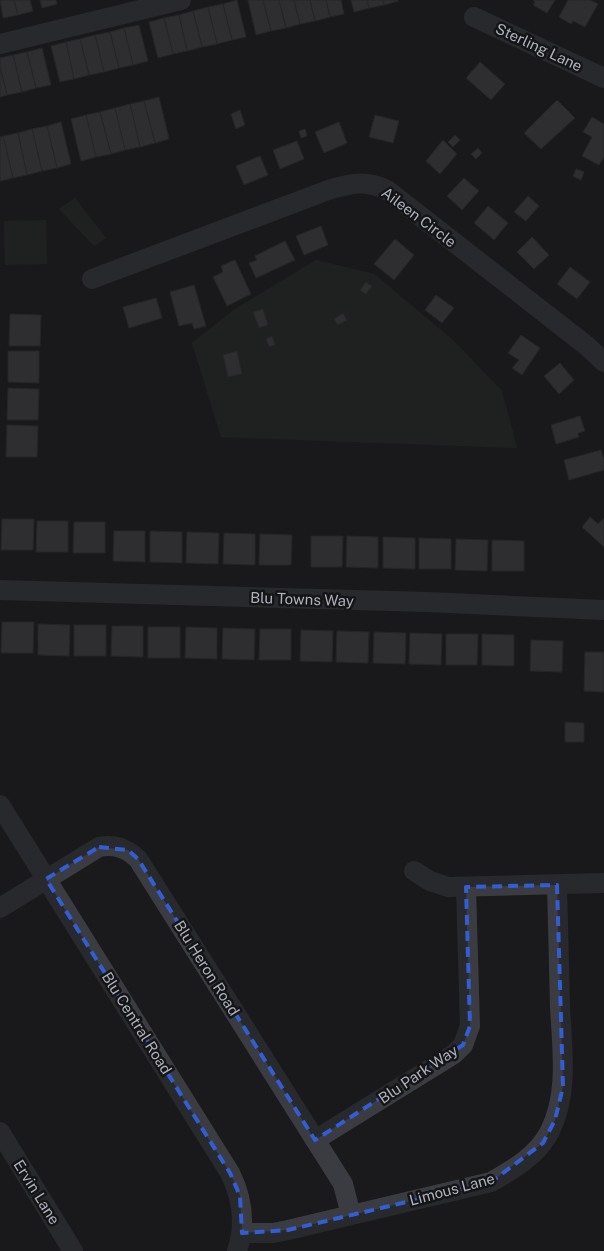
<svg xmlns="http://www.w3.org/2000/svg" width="604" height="1251" viewBox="0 0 604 1251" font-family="'Public Sans',sans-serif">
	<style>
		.green { fill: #242c26 }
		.building { fill: #47474c; stroke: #343438 }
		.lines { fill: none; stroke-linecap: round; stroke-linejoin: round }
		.minor { stroke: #3b3c41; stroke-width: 20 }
		.marked { fill: none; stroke: #335dd4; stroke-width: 4; stroke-dasharray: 10 6; stroke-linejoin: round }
		.labels { text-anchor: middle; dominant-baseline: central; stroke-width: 5; stroke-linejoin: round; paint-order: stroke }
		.street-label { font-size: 15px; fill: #adb0ba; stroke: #151517 }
	</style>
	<rect width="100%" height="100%" fill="#1a1a1c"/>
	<!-- green -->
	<g class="green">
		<polygon points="75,198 106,238 94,246 59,209"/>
		<polygon points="46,220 47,264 5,265 4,221"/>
		<polygon points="316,260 374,274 453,340 502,391 517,448 221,437 192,343 235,309"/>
	</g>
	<!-- building -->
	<g class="building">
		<polygon points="0,0 14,0 18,15 3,18"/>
		<polygon points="14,0 30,0 33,11 18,15"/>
		<polygon points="40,0 56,0 57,4 42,8"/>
		<polygon points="237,0 246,37 232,40 223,4"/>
		<polygon points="248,0 263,0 271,31 256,35"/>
		<polygon points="263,0 279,0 286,28 271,31"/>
		<polygon points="279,0 294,0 300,24 286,28"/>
		<polygon points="294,0 310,0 315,21 300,24"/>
		<polygon points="310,0 326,0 330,17 315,21"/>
		<polygon points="326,0 341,0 344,14 330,17"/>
		<polygon points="351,0 367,0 369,8 354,12"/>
		<polygon points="367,0 383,0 384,5 369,8"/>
		<polygon points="383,0 398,0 398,1 384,5"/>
		<polygon points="533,0 555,0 547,13 533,5 535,2"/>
		<polygon points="568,0 590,0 598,4 585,27 573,21 571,24 559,17"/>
		<polygon points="223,4 232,40 217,44 208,7"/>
		<polygon points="208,7 217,44 202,47 193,11"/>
		<polygon points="193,11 202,47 187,51 179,15"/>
		<polygon points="179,15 187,51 173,54 164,18"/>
		<polygon points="164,18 173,54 158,58 149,22"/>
		<polygon points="139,25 148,61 133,65 124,28"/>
		<polygon points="124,28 133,65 119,68 110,32"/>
		<polygon points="110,32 119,68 104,72 95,35"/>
		<polygon points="95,35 104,72 89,75 80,39"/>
		<polygon points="80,39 89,75 74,79 66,42"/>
		<polygon points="66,42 74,79 60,82 51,46"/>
		<polygon points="42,48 51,85 36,88 27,52"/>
		<polygon points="27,52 36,88 22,92 13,55"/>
		<polygon points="13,55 22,92 7,95 0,67 0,58"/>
		<polygon points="480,62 505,84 491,100 466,78"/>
		<polygon points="0,67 7,95 0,97"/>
		<polygon points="159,97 169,139 155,143 144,101"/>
		<polygon points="557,100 575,118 541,149 524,133"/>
		<polygon points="144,101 155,143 140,147 130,104"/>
		<polygon points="130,104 140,147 125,150 115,108"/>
		<polygon points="115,108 125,150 111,154 100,112"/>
		<polygon points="240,110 245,125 236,129 231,114"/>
		<polygon points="100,112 111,154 96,157 86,115"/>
		<polygon points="86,115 96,157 81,161 71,119"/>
		<polygon points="375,115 399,121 393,143 369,137"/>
		<polygon points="592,117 604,124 604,157 599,165 582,156 592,137 583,132"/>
		<polygon points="61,122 71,164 57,168 47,126"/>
		<polygon points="339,122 347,143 324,153 315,132"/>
		<polygon points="47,126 57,168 42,171 32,129"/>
		<polygon points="32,129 42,171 27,175 18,133"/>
		<polygon points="305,129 307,136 301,138 299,131"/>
		<polygon points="18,133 27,175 13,178 3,136"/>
		<polygon points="455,135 460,140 453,147 448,142"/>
		<polygon points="3,136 13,178 0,181 0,137"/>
		<polygon points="443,140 457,154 440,174 426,161"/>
		<polygon points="297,141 304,159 280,169 273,150"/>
		<polygon points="478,148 482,153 476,159 471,154"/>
		<polygon points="260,156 268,175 244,185 236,166"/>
		<polygon points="576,169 584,172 581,180 573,176"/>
		<polygon points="464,178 479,191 462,210 447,196"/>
		<polygon points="528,196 539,206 526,221 514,212"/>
		<polygon points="488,206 508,223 494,240 474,223"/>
		<polygon points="321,226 328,245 304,255 296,236"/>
		<polygon points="532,237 549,255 534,269 517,252"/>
		<polygon points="395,239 414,255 394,280 374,264"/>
		<polygon points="285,241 295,260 256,278 249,263 257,260 255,256"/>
		<polygon points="235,260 251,294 227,306 213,277 223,272 221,266"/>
		<polygon points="570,267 590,282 577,299 557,284"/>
		<polygon points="366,282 372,286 366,294 360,290"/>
		<polygon points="194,285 206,326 194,329 192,323 179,326 170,292"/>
		<polygon points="436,295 454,308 442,323 425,310"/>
		<polygon points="156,298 162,318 129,328 123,307"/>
		<polygon points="263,309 268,325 259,328 253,312"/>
		<polygon points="343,313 347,320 338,325 334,319"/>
		<polygon points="10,314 41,315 40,346 9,346"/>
		<polygon points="521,335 540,348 522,375 512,368 519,360 508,353"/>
		<polygon points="272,336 275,345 269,347 266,339"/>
		<polygon points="8,351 39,351 39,383 8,382"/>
		<polygon points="237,351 242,374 228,377 223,355"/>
		<polygon points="560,363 574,380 559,394 544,376"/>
		<polygon points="8,388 39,389 38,420 7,420"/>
		<polygon points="580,416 585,431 578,433 579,437 556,444 551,425"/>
		<polygon points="7,425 38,426 37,457 6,457"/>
		<polygon points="601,450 604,460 604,470 569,480 564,460"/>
		<polygon points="590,517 598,524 604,518 604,547 582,527"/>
		<polygon points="2,519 34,519 33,550 1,550"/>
		<polygon points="37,521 68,521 68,552 36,552"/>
		<polygon points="74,522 105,522 105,553 73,553"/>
		<polygon points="114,531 145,531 145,562 113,561"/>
		<polygon points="150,531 182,532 182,563 150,562"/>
		<polygon points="187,532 219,533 218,564 186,563"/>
		<polygon points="224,533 255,534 255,565 223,564"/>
		<polygon points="260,534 292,535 291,565 259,565"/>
		<polygon points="311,536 343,536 342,567 311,567"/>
		<polygon points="347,536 378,537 378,568 346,567"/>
		<polygon points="383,537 415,538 415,569 383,568"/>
		<polygon points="419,538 451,539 451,569 419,569"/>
		<polygon points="456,539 488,540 487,571 455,570"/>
		<polygon points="492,540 524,541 524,571 492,571"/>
		<polygon points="2,622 34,622 33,653 1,653"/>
		<polygon points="38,624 70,625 69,656 38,655"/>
		<rect x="74" y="625" width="32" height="31"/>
		<polygon points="112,626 143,626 143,657 111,656"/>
		<rect x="148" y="627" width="32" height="31"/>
		<polygon points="186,627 217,628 217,659 185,658"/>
		<polygon points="223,628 255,629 254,660 222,659"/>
		<polygon points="260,629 291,629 291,660 259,660"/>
		<polygon points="301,630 333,631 332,662 300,661"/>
		<polygon points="337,631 369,632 368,663 336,662"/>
		<polygon points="374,632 406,633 405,664 373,663"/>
		<polygon points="410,633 442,634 441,665 409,664"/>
		<polygon points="446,634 478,634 477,665 446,665"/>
		<polygon points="482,634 514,635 514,666 482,665"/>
		<polygon points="531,640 563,641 562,672 530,671"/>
		<polygon points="585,652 604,652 604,692 584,691"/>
		<polygon points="565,722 584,723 584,742 565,742"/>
	</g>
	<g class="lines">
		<!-- minor -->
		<g class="minor">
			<polyline points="474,17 604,78"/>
			<polyline points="0,44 181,0"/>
			<path d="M 92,279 L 331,189 C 352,183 366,180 387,190 L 587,346 L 604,362"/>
			<polyline points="0,590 427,602 604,610"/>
			<path d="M 0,805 L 230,1173 C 243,1199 246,1224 237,1251"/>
			<polyline points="414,871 430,881 448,887 604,883"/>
			<path d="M 0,908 L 99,847 C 115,844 126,848 138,859 L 343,1184 L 351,1215"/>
			<polyline points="0,1132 73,1251"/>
			<polyline points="315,1140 454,1054 463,1045 470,1026 466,887"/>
			<path d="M 242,1233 L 273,1233 L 288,1230 L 491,1182 C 514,1169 538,1155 550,1131 C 569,1093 562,1047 560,1007 C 559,966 558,926 557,885"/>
		</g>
	</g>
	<!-- marked area -->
	<path d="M0 0H604V1251H0ZM 99,847 L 128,850 L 138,859 L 315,1140 L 463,1045 L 470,1026 L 466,887 L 557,885 L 563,1087 L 555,1120 L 543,1143 L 491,1182 L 288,1230 L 242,1233 L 240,1196 L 230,1173 L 46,879 Z" fill="#1a1a1c" fill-opacity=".55" fill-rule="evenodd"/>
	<path class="marked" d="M 99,847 L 128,850 L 138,859 L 315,1140 L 463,1045 L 470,1026 L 466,887 L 557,885 L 563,1087 L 555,1120 L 543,1143 L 491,1182 L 288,1230 L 242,1233 L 240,1196 L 230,1173 L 46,879 Z"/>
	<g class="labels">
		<!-- street labels -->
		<g class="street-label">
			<text transform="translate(539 47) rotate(25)">Sterling Lane</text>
			<text transform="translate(419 217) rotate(37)">Aileen Circle</text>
			<text transform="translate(302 599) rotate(2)">Blu Towns Way</text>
			<text transform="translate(207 968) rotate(58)">Blu Heron Road</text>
			<text transform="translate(137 1023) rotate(58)">Blu Central Road</text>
			<text transform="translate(418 1074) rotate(-34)">Blu Park Way</text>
			<text transform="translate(452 1189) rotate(-15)">Limous Lane</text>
			<text transform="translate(37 1192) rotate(58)">Ervin Lane</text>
		</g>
	</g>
</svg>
